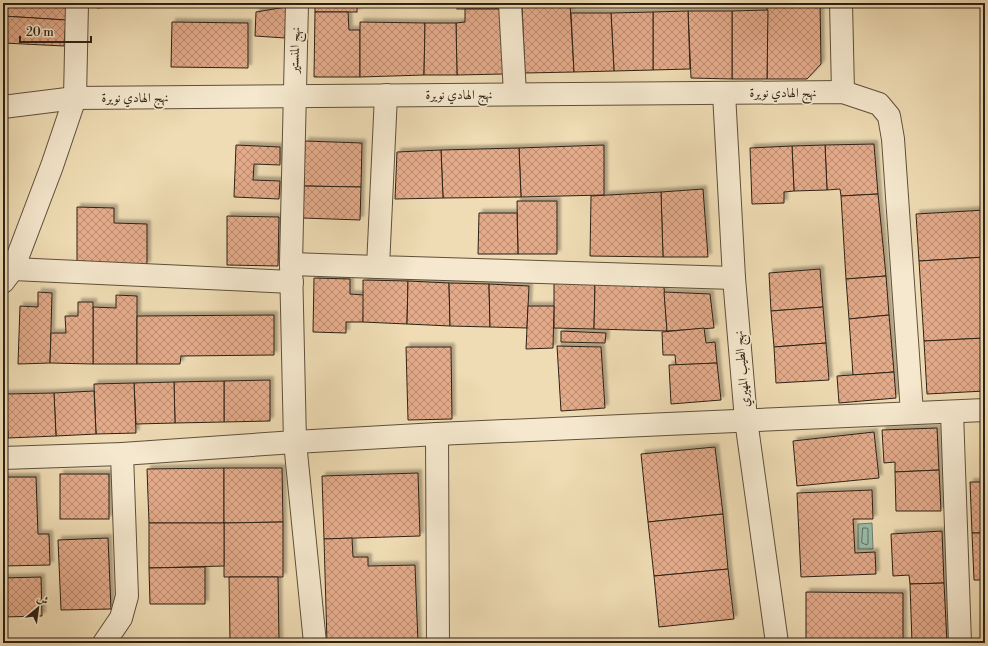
<svg xmlns="http://www.w3.org/2000/svg" width="988" height="646" viewBox="0 0 988 646" font-family="'Libre Bodoni',Amiri,serif">
	<style>
		.water { fill: #9abca9; stroke: #6e7e6d }
		.lines { fill: none; stroke-linecap: round; stroke-linejoin: round }
		.shore { stroke: #646e5e; stroke-width: 1 }
		.building { fill: url(#building-cross-hatch); stroke: #2d2114; filter: url(#shadow) }
		.minor-casing { stroke: #5e503c; stroke-width: 24 }
		.minor { stroke: #f5e8ce; stroke-width: 22 }
		.labels { text-anchor: middle; dominant-baseline: central; stroke-width: 3.5; stroke-linejoin: round; paint-order: stroke }
		.street-label { font-size: 13px; fill: #2d2114; stroke: #f5e8ce }
	</style>
	<defs>
		<pattern id="building-cross-hatch" width="8" height="8" patternUnits="userSpaceOnUse"><rect width="8" height="8" fill="#e4ab8b"/><path d="M0 0l8 8M0 8l8-8" fill="none" stroke="#b98b70"/></pattern>
		<filter id="shadow"><feDropShadow dx="3.5" dy="-3.5" stdDeviation="1" flood-color="#0004"/></filter>
	</defs>
	<rect width="100%" height="100%" fill="#efdcb4"/>
	<filter id="stains"><feTurbulence type="fractalNoise" baseFrequency=".005" numOctaves="4"/><feColorMatrix values="0 0 0 0 .2 0 0 0 0 .09 0 0 0 0 .02 0 0 0 .5 -.17"/></filter>
	<radialGradient id="worn" r=".72"><stop offset=".6" stop-color="#630" stop-opacity="0"/><stop offset="1" stop-color="#630" stop-opacity=".3"/></radialGradient>
	<!-- water -->
	<polygon class="water" points="872,523 873,549 858,549 858,524"/>
	<g class="lines">
		<!-- shore -->
		<polygon class="shore" points="863,528 867,528 868,529 868,543 867,545 862,543"/>
	</g>
	<!-- building -->
	<g class="building">
		<polygon points="3,3 67,3 66,20 3,16"/>
		<polygon points="97,3 139,3 139,5 97,8"/>
		<polygon points="139,3 173,3 139,5"/>
		<rect x="315" y="3" width="42" height="9"/>
		<rect x="457" y="3" width="44" height="6"/>
		<polygon points="522,3 570,3 522,5"/>
		<polygon points="570,3 574,72 525,73 522,5"/>
		<polygon points="767,3 820,3 767,4"/>
		<polygon points="820,3 821,64 807,79 767,79 767,4"/>
		<polygon points="286,7 285,38 255,36 256,12"/>
		<polygon points="465,9 501,9 504,74 457,75 456,23 465,22"/>
		<polygon points="768,10 767,79 732,79 732,11"/>
		<polygon points="688,11 732,11 732,79 691,78"/>
		<polygon points="688,11 690,69 653,70 653,12"/>
		<polygon points="315,12 348,12 349,30 360,30 360,77 314,77"/>
		<polygon points="653,12 653,70 614,71 611,13"/>
		<polygon points="571,13 611,13 614,71 574,72"/>
		<polygon points="3,16 66,20 64,46 3,43"/>
		<polygon points="172,22 248,23 248,68 171,67"/>
		<polygon points="360,22 425,23 424,75 360,77"/>
		<polygon points="425,23 456,23 457,75 424,75"/>
		<polygon points="305,141 362,143 361,187 304,186"/>
		<polygon points="874,144 878,194 841,196 840,189 827,190 825,145"/>
		<polygon points="236,145 280,147 280,165 254,164 253,180 280,181 279,199 234,197"/>
		<polygon points="604,145 604,195 521,197 519,148"/>
		<polygon points="825,145 827,190 794,191 792,146"/>
		<polygon points="792,146 794,191 784,192 784,203 752,204 750,148"/>
		<polygon points="519,148 521,197 443,198 441,150"/>
		<polygon points="441,150 443,198 395,199 397,152"/>
		<polygon points="304,186 361,187 360,220 303,218"/>
		<polygon points="703,189 708,257 663,257 661,192"/>
		<polygon points="661,192 663,257 590,256 591,196"/>
		<polygon points="878,194 886,276 846,279 841,196"/>
		<polygon points="517,201 557,201 557,254 518,254"/>
		<polygon points="77,207 114,208 114,223 147,224 147,265 77,264"/>
		<polygon points="985,210 985,257 919,261 916,214"/>
		<polygon points="479,213 517,213 518,254 478,254"/>
		<polygon points="227,216 279,217 278,266 227,265"/>
		<polygon points="985,257 985,338 924,341 919,261"/>
		<polygon points="820,269 823,307 771,311 769,273"/>
		<polygon points="886,276 889,315 849,319 846,279"/>
		<polygon points="314,278 350,279 350,294 364,295 363,322 346,322 346,333 313,332"/>
		<polygon points="363,280 408,281 407,324 363,322"/>
		<polygon points="408,281 449,283 450,326 407,324"/>
		<polygon points="554,282 595,284 594,329 554,328"/>
		<polygon points="449,283 489,284 490,327 450,326"/>
		<polygon points="489,284 529,286 527,328 490,327"/>
		<polygon points="595,284 664,287 667,331 594,329"/>
		<polygon points="38,292 52,293 50,363 18,364 20,306 38,307"/>
		<polygon points="664,292 710,294 714,328 667,331"/>
		<polygon points="116,295 137,296 137,364 93,364 93,307 116,308"/>
		<polygon points="78,302 93,302 93,364 50,363 51,333 66,333 65,316 78,316"/>
		<polygon points="528,306 554,306 553,348 526,349"/>
		<polygon points="823,307 826,343 774,347 771,311"/>
		<polygon points="274,315 274,355 181,356 180,364 137,364 137,316"/>
		<polygon points="889,315 894,372 853,375 849,319"/>
		<polygon points="704,328 706,343 715,342 717,363 676,365 675,355 663,355 662,332"/>
		<polygon points="561,331 606,333 605,343 561,342"/>
		<polygon points="985,338 985,391 927,394 924,341"/>
		<polygon points="826,343 829,380 776,383 774,347"/>
		<polygon points="557,346 601,347 605,408 561,411"/>
		<polygon points="406,347 451,347 452,419 408,420"/>
		<polygon points="717,363 721,400 671,404 669,365"/>
		<polygon points="894,372 896,398 839,403 837,376"/>
		<polygon points="270,380 270,421 224,422 224,381"/>
		<polygon points="224,381 224,422 175,423 174,382"/>
		<polygon points="174,382 175,423 136,424 134,383"/>
		<polygon points="134,383 136,433 96,434 94,384"/>
		<polygon points="94,391 96,434 56,436 54,393"/>
		<polygon points="54,393 56,436 8,438 6,394"/>
		<polygon points="3,394 6,394 8,438 3,438"/>
		<polygon points="937,428 939,470 895,472 895,462 884,463 882,430"/>
		<polygon points="874,432 879,478 797,486 793,441"/>
		<polygon points="715,447 723,514 648,522 641,454"/>
		<polygon points="224,468 224,523 149,523 147,469"/>
		<polygon points="224,468 282,468 283,522 224,523"/>
		<polygon points="939,470 941,511 896,511 895,472"/>
		<polygon points="418,473 420,536 324,539 322,476"/>
		<rect x="60" y="474" width="49" height="45"/>
		<polygon points="3,477 36,477 38,534 49,534 50,565 3,566"/>
		<polygon points="970,482 985,482 985,533 972,533"/>
		<polygon points="872,490 873,519 853,519 855,553 875,552 876,574 801,577 797,493"/>
		<polygon points="723,514 728,569 654,576 648,522"/>
		<polygon points="283,522 283,577 224,577 224,523"/>
		<polygon points="149,523 224,523 224,566 149,568"/>
		<polygon points="942,531 944,583 910,584 909,575 893,576 891,534"/>
		<polygon points="972,533 985,533 985,580 974,580"/>
		<polygon points="108,538 111,609 61,610 58,540"/>
		<polygon points="352,538 353,557 368,557 368,566 415,565 418,643 327,643 324,539"/>
		<polygon points="205,567 205,604 150,604 149,568"/>
		<polygon points="728,569 734,619 659,627 654,576"/>
		<polygon points="41,577 42,616 3,617 3,578"/>
		<polygon points="229,577 278,577 279,642 230,642"/>
		<polygon points="944,583 947,643 912,643 910,584"/>
		<polygon points="806,592 903,593 903,643 806,643"/>
	</g>
	<g class="lines">
		<!-- minor casing -->
		<g class="minor-casing">
			<g id="minor">
				<polyline points="297,3 291,264 295,442 315,643"/>
				<polyline points="510,3 515,94"/>
				<polyline points="841,3 843,92"/>
				<polyline points="724,93 734,278 746,420 777,643"/>
				<polyline points="386,95 378,267 734,278"/>
				<polyline points="3,107 75,98 843,92 879,104 889,116 893,139 912,413"/>
				<polyline points="291,264 378,267"/>
				<polyline points="13,269 292,282"/>
				<polyline points="3,282 13,269 52,166 75,98 77,3"/>
				<polyline points="952,412 960,643"/>
				<polyline points="437,434 438,643"/>
				<polyline points="3,458 122,454 295,442 437,434 985,410"/>
				<polyline points="104,643 121,618 127,596 122,454"/>
			</g>
		</g>
		<!-- minor -->
		<use href="#minor" class="minor"/>
	</g>
	<g class="labels">
		<!-- street labels -->
		<g class="street-label">
			<text transform="translate(295 50) rotate(-88)">نهج المنستير</text>
			<text x="783" y="93">نهج الهادي نويرة</text>
			<text x="459" y="95">نهج الهادي نويرة</text>
			<text x="135" y="98">نهج الهادي نويرة</text>
			<text transform="translate(742 369) rotate(-95)">نهج الطيب المهيري</text>
		</g>
	</g>
	<!-- margin -->
	<rect width="988" height="646" fill="none" stroke="#efdcb4" stroke-width="16"/>
	<rect x="4" y="4" width="980" height="638" fill="none" stroke="#2d2114" stroke-width="2"/>
	<rect x="8" y="8" width="972" height="630" fill="none" stroke="#2d2114"/>
	<!-- north arrow -->
	<g transform="translate(38 608) rotate(29)" stroke="#f5e8ce" stroke-width="3" paint-order="stroke">
	<path d="M0-3L7 15L0 10L-7 15Z" fill="#2d2114"/>
	<text y="-6" font-size="11" font-weight="bold" text-anchor="middle" fill="#2d2114">ش</text>
	</g>
	<!-- scale -->
	<path d="M20 36v6h71v-6" fill="none" stroke="#2d2114" stroke-width="2"/>
	<text x="26" y="36" font-size="12" fill="#2d2114" stroke="#f5e8ce" stroke-width="3" paint-order="stroke">20 m</text>
	<rect width="100%" height="100%" filter="url(#stains)"/>
	<rect width="100%" height="100%" fill="url(#worn)"/>
</svg>
